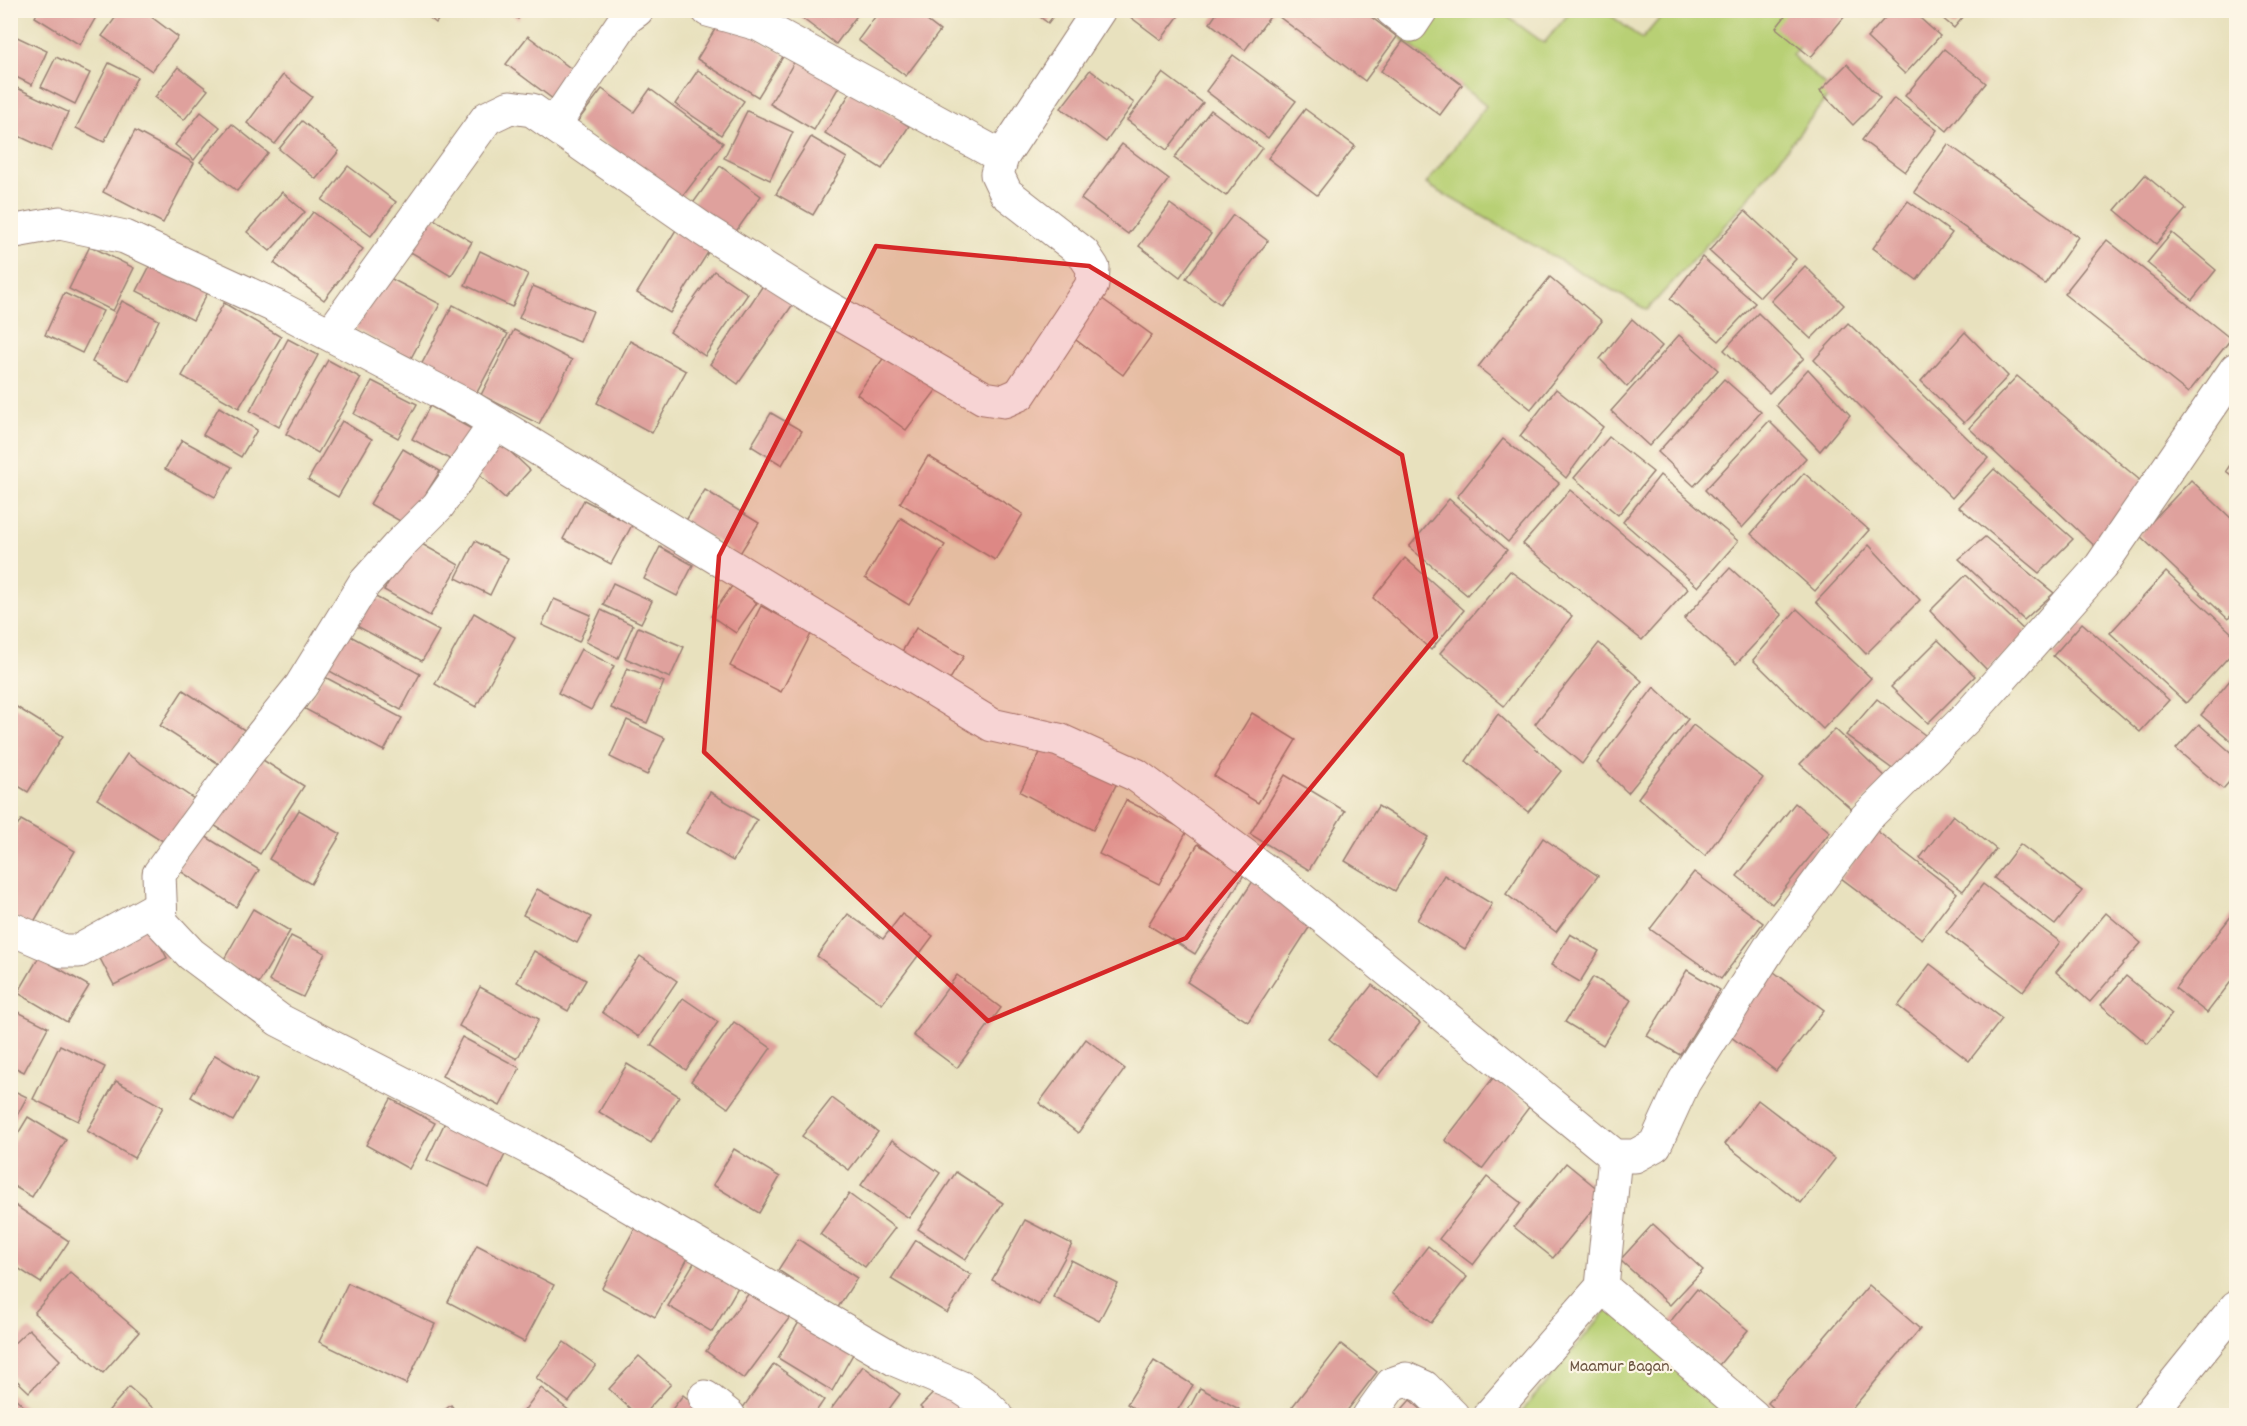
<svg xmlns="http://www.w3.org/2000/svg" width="2247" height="1426" viewBox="0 0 2247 1426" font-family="Dekko,sans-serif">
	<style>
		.green { fill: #b8d075; stroke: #817850; stroke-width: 1.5 }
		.building { fill: #dfa19d }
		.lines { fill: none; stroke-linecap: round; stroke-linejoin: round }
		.minor-casing { stroke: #998074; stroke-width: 35 }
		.minor { stroke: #fff; stroke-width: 33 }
		.marked { fill: #d62828; fill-opacity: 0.2; stroke: #d62828; stroke-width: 4.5; stroke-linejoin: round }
		.labels { text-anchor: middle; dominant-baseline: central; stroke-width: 4.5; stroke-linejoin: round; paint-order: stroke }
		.park-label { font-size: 18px; fill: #6b5441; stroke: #fcf5e5 }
	</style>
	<rect width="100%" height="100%" fill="#fcf5e5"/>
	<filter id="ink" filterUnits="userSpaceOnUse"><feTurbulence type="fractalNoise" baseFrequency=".0167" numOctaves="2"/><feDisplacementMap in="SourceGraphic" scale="12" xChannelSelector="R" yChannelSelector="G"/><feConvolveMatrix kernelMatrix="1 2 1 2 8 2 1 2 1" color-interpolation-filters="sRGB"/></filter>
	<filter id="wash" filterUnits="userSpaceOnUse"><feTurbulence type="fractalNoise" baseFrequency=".008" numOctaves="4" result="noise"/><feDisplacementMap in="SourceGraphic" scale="24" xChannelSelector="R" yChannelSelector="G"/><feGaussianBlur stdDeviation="1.35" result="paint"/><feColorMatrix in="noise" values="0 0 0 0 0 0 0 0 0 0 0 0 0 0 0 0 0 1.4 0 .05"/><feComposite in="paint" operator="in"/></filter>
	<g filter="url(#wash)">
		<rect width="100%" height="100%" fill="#e8e1be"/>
		<!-- green -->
		<g class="green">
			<polygon points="1687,10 1791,11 1813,31 1792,55 1832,91 1744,204 1647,310 1426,184 1486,106 1401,38 1421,11 1500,11 1544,43 1571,11 1605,11 1642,39 1666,11 1680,11 1684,15"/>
			<polygon points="1616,1299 1753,1416 1518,1416"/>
		</g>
		<g id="blocks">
			<!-- building -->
			<g class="building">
				<polygon points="39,10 100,10 80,45 35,17"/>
				<polygon points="121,10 142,10 178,37 152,71 102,36"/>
				<polygon points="420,10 445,10 436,23"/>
				<polygon points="507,10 524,10 518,19"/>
				<polygon points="767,10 791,10 783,22"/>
				<polygon points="804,10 861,10 836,44 799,16"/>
				<polygon points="880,10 913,10 940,31 906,76 858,40"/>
				<polygon points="1031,10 1058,10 1048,23"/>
				<polygon points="1121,10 1183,10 1161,40"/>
				<polygon points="1219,10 1275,10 1245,50 1210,23"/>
				<polygon points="1282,10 1362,10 1397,37 1365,81 1278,16"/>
				<polygon points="1790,10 1850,10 1811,57 1776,28"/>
				<polygon points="1892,10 1911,10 1940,36 1905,74 1867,38"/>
				<polygon points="1933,10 1969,10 1954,28"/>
				<polygon points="723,16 784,55 758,97 697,59"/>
				<polygon points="15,36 47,51 32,85 10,74 10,46"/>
				<polygon points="528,36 578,74 557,102 506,64"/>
				<polygon points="1403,41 1462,85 1440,115 1381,71"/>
				<polygon points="1944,49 1986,83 1947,131 1905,96"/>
				<polygon points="1233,55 1296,101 1268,138 1206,91"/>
				<polygon points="56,57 90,73 75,104 41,87"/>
				<polygon points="797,57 841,83 814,130 770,104"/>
				<polygon points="109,63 137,77 104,142 76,128"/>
				<polygon points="1847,64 1880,98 1853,125 1820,91"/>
				<polygon points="178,67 208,90 184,120 155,97"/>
				<polygon points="698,70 744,101 721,135 675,104"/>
				<polygon points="1090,70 1134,103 1106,142 1061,108"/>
				<polygon points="1163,73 1203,103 1167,150 1127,120"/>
				<polygon points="283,75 312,97 275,144 247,123"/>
				<polygon points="17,88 68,112 51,151 10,132 10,103"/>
				<polygon points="602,89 634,112 650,89 723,143 680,200 577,122"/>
				<polygon points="852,90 909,126 882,169 825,133"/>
				<polygon points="1894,98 1937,130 1905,172 1862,140"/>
				<polygon points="1305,109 1355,146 1317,195 1268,158"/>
				<polygon points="1211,110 1262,148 1226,196 1174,158"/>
				<polygon points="747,111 793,132 770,180 724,158"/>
				<polygon points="201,112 220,127 194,160 175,145"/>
				<polygon points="302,121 339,151 316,179 279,149"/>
				<polygon points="232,124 268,153 237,191 200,162"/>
				<polygon points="135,131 194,163 163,223 103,192"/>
				<polygon points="811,137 847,158 813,215 776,194"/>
				<polygon points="1122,144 1169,179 1128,234 1081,199"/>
				<polygon points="1948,144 2078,237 2045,284 1914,192"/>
				<polygon points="348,166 396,202 371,236 322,200"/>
				<polygon points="720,166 761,196 730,240 688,210"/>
				<polygon points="2145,175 2186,209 2156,244 2115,210"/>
				<polygon points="282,192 305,212 270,251 247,232"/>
				<polygon points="1908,201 1952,233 1917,280 1873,248"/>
				<polygon points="1170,204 1211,234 1180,277 1139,246"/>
				<polygon points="1745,211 1796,259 1760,297 1709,251"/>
				<polygon points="313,212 363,249 324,300 274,263"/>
				<polygon points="425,214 472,242 451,276 404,248"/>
				<polygon points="1233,215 1268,241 1220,304 1186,278"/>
				<polygon points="679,225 712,246 670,313 637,293"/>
				<polygon points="2172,233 2216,270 2192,300 2147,263"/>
				<polygon points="2107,240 2231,339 2188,393 2064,294"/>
				<polygon points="90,246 134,268 113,311 69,289"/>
				<polygon points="480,251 528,274 512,307 465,285"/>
				<polygon points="1702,257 1755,303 1719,341 1670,299"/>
				<polygon points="154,258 210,288 193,320 137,291"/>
				<polygon points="1805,266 1844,305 1811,339 1771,301"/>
				<polygon points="714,271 748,294 705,356 670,332"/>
				<polygon points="384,275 440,304 411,358 355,329"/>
				<polygon points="770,275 800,294 738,384 710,364"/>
				<polygon points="1550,277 1602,321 1531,409 1478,367"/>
				<polygon points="533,286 593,311 580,342 519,318"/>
				<polygon points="64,293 103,311 82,353 45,335"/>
				<polygon points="1101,298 1152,335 1123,375 1072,337"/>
				<polygon points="122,301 159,320 129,381 92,362"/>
				<polygon points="224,303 281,337 239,408 182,376"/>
				<polygon points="453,305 508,334 474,398 419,369"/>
				<polygon points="1758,313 1804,358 1769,393 1724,350"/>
				<polygon points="1632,319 1662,346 1627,387 1600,359"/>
				<polygon points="1848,323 1988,458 1952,498 1814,360"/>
				<polygon points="514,330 572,360 539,424 481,395"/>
				<polygon points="1965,332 2008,376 1964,423 1921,381"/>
				<polygon points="1679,335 1718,370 1649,446 1611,411"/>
				<polygon points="288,339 318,355 279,427 250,411"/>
				<polygon points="630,341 686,371 652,433 597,403"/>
				<polygon points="891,348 941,384 906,430 857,394"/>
				<polygon points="328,360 361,378 318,453 286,434"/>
				<polygon points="1808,369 1850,415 1820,451 1776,405"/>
				<polygon points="2017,376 2148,487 2100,551 1969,428"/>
				<polygon points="1724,379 1761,412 1694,486 1658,452"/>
				<polygon points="372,381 417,404 398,438 354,414"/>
				<polygon points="1556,389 1603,427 1566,478 1520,436"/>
				<polygon points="430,406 477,432 459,464 412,439"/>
				<polygon points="219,407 257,430 241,457 203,435"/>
				<polygon points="771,413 802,431 782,465 751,446"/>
				<polygon points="342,421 372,439 338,497 308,480"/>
				<polygon points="1769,421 1806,458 1742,528 1705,490"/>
				<polygon points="1609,437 1653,472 1618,515 1574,478"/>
				<polygon points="1503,439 1559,483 1508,542 1457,497"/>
				<polygon points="182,440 232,467 215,497 165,469"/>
				<polygon points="502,444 530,470 505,498 477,473"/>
				<polygon points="403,449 440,471 407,525 370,504"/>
				<polygon points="928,456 1023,514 995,560 900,503"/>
				<polygon points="2236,456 2236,479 2226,471"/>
				<polygon points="1994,469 2073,539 2039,573 1959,507"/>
				<polygon points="1804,473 1869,530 1815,591 1751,534"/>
				<polygon points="1660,475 1738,541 1698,587 1623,522"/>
				<polygon points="2191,480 2236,523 2236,610 2228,619 2139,535"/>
				<polygon points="705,490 759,523 739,555 685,522"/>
				<polygon points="1570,490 1688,589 1642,640 1523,544"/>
				<polygon points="1449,499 1507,550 1467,595 1409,547"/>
				<polygon points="584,500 632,525 611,564 563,539"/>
				<polygon points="901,518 945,545 909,605 865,578"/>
				<polygon points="1985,537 2054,593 2024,620 1959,559"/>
				<polygon points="413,539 459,565 430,616 384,590"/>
				<polygon points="475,541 508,558 490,595 456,578"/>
				<polygon points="1869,545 1920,600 1866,654 1816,602"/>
				<polygon points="660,547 693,565 677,596 644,579"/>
				<polygon points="1405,558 1464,610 1431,650 1373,598"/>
				<polygon points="1730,568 1782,615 1736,664 1684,619"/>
				<polygon points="1510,571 1572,616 1504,706 1440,653"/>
				<polygon points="2166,572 2236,637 2236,649 2186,703 2110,633"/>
				<polygon points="1966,575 2027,633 1987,670 1930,611"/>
				<polygon points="613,583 652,601 641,623 603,605"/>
				<polygon points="732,586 757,603 736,633 711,616"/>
				<polygon points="372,595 439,631 422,661 355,625"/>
				<polygon points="554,599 591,615 579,642 542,625"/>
				<polygon points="761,606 812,632 781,692 730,666"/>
				<polygon points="1797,609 1871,678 1823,729 1753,660"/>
				<polygon points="601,610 633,625 618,658 586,642"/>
				<polygon points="474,613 515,637 476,707 435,684"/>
				<polygon points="2082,623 2169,700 2140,732 2053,656"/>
				<polygon points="638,627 684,647 670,678 625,658"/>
				<polygon points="916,628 964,656 944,689 897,660"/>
				<polygon points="343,632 420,674 401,710 324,668"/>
				<polygon points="1938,640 1975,676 1928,723 1891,687"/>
				<polygon points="1599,643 1642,681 1582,764 1535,724"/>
				<polygon points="581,649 614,666 591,710 558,693"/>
				<polygon points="627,668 664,682 647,723 611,708"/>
				<polygon points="2236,673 2236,745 2201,715"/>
				<polygon points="323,676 402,718 384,751 305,709"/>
				<polygon points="1654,687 1688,719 1628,793 1597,763"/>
				<polygon points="183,690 246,731 222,766 160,726"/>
				<polygon points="1877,699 1929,738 1898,773 1846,735"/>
				<polygon points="15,706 63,736 28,792 10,781 10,714"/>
				<polygon points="1252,713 1296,740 1258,803 1214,776"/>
				<polygon points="1498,714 1561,771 1528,812 1466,761"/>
				<polygon points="627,720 665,738 647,775 610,757"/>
				<polygon points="2199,724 2236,757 2236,774 2223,789 2176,749"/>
				<polygon points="1693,725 1763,778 1705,856 1638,798"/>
				<polygon points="1835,729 1887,778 1854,811 1800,764"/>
				<polygon points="1045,743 1118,781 1093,830 1020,792"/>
				<polygon points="127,754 197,801 169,845 97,799"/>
				<polygon points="255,755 304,786 260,854 212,824"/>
				<polygon points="1285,775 1345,811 1309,870 1250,834"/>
				<polygon points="710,792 757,820 733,861 686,833"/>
				<polygon points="1126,800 1187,831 1159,884 1099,854"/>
				<polygon points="1795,803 1830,832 1772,904 1737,876"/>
				<polygon points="1378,806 1428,837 1395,891 1345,861"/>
				<polygon points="299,810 341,834 311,884 269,859"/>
				<polygon points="1953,815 1996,849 1963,891 1920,858"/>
				<polygon points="21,820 75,851 31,927 10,915 10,838"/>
				<polygon points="1877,831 1957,893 1922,939 1841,878"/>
				<polygon points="200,833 259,870 236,907 177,869"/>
				<polygon points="1543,838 1598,876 1556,932 1506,894"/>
				<polygon points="1198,844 1245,873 1195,954 1148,925"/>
				<polygon points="2020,844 2082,891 2055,925 1994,878"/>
				<polygon points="1694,872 1763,923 1721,979 1650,929"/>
				<polygon points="1444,875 1492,904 1465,949 1417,920"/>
				<polygon points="1253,881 1314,920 1248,1022 1187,982"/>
				<polygon points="1983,884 2060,942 2023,991 1946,932"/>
				<polygon points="537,889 591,917 577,943 523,915"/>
				<polygon points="253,909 290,931 259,983 223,961"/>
				<polygon points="2236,910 2236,975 2207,1013 2175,988"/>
				<polygon points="2106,913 2141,943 2090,1002 2056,972"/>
				<polygon points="848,914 883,939 902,914 933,936 882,1004 817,956"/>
				<polygon points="147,920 167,958 114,985 94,947"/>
				<polygon points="1570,934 1599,951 1580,982 1551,965"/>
				<polygon points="291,936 325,953 303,997 269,981"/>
				<polygon points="534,951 586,980 568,1011 517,982"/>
				<polygon points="640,956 677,981 639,1037 602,1012"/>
				<polygon points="39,957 89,986 67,1022 18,993"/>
				<polygon points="1930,964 2002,1019 1969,1061 1898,1006"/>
				<polygon points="1770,969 1824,1010 1776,1071 1722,1030"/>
				<polygon points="1687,970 1720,990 1680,1055 1647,1036"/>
				<polygon points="957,975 1001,1008 957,1068 913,1035"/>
				<polygon points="2126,976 2172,1014 2148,1044 2101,1005"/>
				<polygon points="1593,977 1631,1000 1603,1045 1565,1022"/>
				<polygon points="1372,985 1420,1023 1377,1077 1329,1039"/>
				<polygon points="480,987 539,1019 517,1059 459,1026"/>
				<polygon points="683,998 718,1022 686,1070 651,1045"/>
				<polygon points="10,1008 48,1027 24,1072 10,1065"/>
				<polygon points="734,1022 771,1048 728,1108 691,1081"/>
				<polygon points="462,1037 520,1068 500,1106 442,1076"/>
				<polygon points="1086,1039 1125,1069 1078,1133 1039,1103"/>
				<polygon points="60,1045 105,1067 78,1121 33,1099"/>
				<polygon points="215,1055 257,1080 233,1121 191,1097"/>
				<polygon points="627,1064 679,1096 651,1143 599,1112"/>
				<polygon points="1493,1078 1530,1106 1482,1169 1445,1140"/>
				<polygon points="116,1081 163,1107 134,1158 87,1131"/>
				<polygon points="10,1089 27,1097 10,1128"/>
				<polygon points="832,1098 878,1132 849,1170 802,1136"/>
				<polygon points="391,1099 435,1123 409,1169 366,1145"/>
				<polygon points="1758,1100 1835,1159 1801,1203 1725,1144"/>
				<polygon points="448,1116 510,1144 489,1188 427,1160"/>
				<polygon points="28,1117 66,1140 32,1197 10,1184 10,1147"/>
				<polygon points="892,1140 940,1173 909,1218 861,1185"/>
				<polygon points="734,1149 780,1177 759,1213 713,1185"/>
				<polygon points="1566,1163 1605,1195 1553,1258 1514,1227"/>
				<polygon points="956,1172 1003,1203 965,1260 918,1229"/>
				<polygon points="1487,1177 1521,1203 1473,1265 1439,1239"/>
				<polygon points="849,1194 895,1228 865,1267 820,1234"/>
				<polygon points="10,1202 69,1241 41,1283 10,1263"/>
				<polygon points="1025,1220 1072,1244 1039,1305 992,1280"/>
				<polygon points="639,1221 692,1251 655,1317 602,1288"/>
				<polygon points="1653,1224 1703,1270 1670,1305 1620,1260"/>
				<polygon points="798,1239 857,1278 837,1309 778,1270"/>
				<polygon points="916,1240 971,1275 947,1313 891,1279"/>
				<polygon points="477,1245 554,1285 524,1342 448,1302"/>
				<polygon points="1428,1246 1467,1277 1431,1323 1392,1293"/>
				<polygon points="698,1256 741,1282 712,1332 668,1306"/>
				<polygon points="1071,1260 1118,1284 1099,1321 1053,1297"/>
				<polygon points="70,1272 139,1332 103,1373 34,1313"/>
				<polygon points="348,1283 435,1324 406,1384 319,1342"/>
				<polygon points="755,1285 793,1313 744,1379 706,1351"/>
				<polygon points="1869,1285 1920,1329 1846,1416 1782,1416 1768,1403"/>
				<polygon points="1697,1289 1748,1330 1719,1365 1669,1323"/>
				<polygon points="803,1315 857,1347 832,1391 778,1358"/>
				<polygon points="29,1329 60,1360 29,1392 10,1374 10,1347"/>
				<polygon points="564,1342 596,1365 569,1402 536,1378"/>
				<polygon points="1341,1344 1377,1372 1343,1416 1303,1416 1292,1407"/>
				<polygon points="639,1356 671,1384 642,1416 638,1416 609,1389"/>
				<polygon points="1154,1361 1193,1385 1174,1416 1146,1416 1127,1404"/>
				<polygon points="774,1364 824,1400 813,1416 751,1416 742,1409"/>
				<polygon points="863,1366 900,1394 884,1416 826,1416"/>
				<polygon points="942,1384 976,1416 930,1416 920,1407"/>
				<polygon points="129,1387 162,1416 104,1416"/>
				<polygon points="541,1388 576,1416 520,1416"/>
				<polygon points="1200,1388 1239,1409 1235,1416 1185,1416"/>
				<polygon points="10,1393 34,1416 10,1416"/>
				<polygon points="683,1395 710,1416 667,1416"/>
				<polygon points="1410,1400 1429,1416 1396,1416"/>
				<polygon points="451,1405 459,1416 437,1416"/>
			</g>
		</g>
	</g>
	<g filter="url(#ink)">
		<use href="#blocks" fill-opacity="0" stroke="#998074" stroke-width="1.5"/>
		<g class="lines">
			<!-- minor casing -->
			<g class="minor-casing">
				<g id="minor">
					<polyline points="708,10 758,24 1002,157"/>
					<polyline points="1392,10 1411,25 1421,10"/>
					<polyline points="554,125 626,18 637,10"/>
					<polyline points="10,232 60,223 125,237 279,308 471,408 992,725 1059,740 1136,775 1279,881 1615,1156 1635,1156 1655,1145 1684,1082 1774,941 1866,818 1967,717 2101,566 2236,369"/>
					<polyline points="331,334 487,118 510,107 532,110 704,230 815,300 984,398 1004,401 1020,394 1092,285 1093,268 1083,253 1006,193 997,174 1002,157 1099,10"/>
					<polyline points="496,423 438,506 399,545 364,584 301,686 246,755 159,874 161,922 191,954 279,1020 529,1148 896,1360 962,1388 983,1402 997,1416"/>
					<polyline points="10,928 63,951 79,951 160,906"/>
					<polyline points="1602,1287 1753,1416"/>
					<polyline points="705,1397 729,1416"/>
					<polyline points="1369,1416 1392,1384 1406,1379 1424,1387 1453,1416"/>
					<polyline points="1489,1416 1602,1287 1615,1156"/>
					<polyline points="2148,1416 2236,1307"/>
				</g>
			</g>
			<!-- minor -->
			<use href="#minor" class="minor"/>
		</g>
	</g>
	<!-- marked area -->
	<path class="marked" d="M 876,246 L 1089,266 L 1402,455 L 1436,637 L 1186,938 L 988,1021 L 704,752 L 719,556 Z"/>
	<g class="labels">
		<!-- park labels -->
		<g class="park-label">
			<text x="1621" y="1367">Maamur Bagan.</text>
		</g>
	</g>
	<!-- margin -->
	<rect width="2247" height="1426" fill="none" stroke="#fcf5e5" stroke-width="36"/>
</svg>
